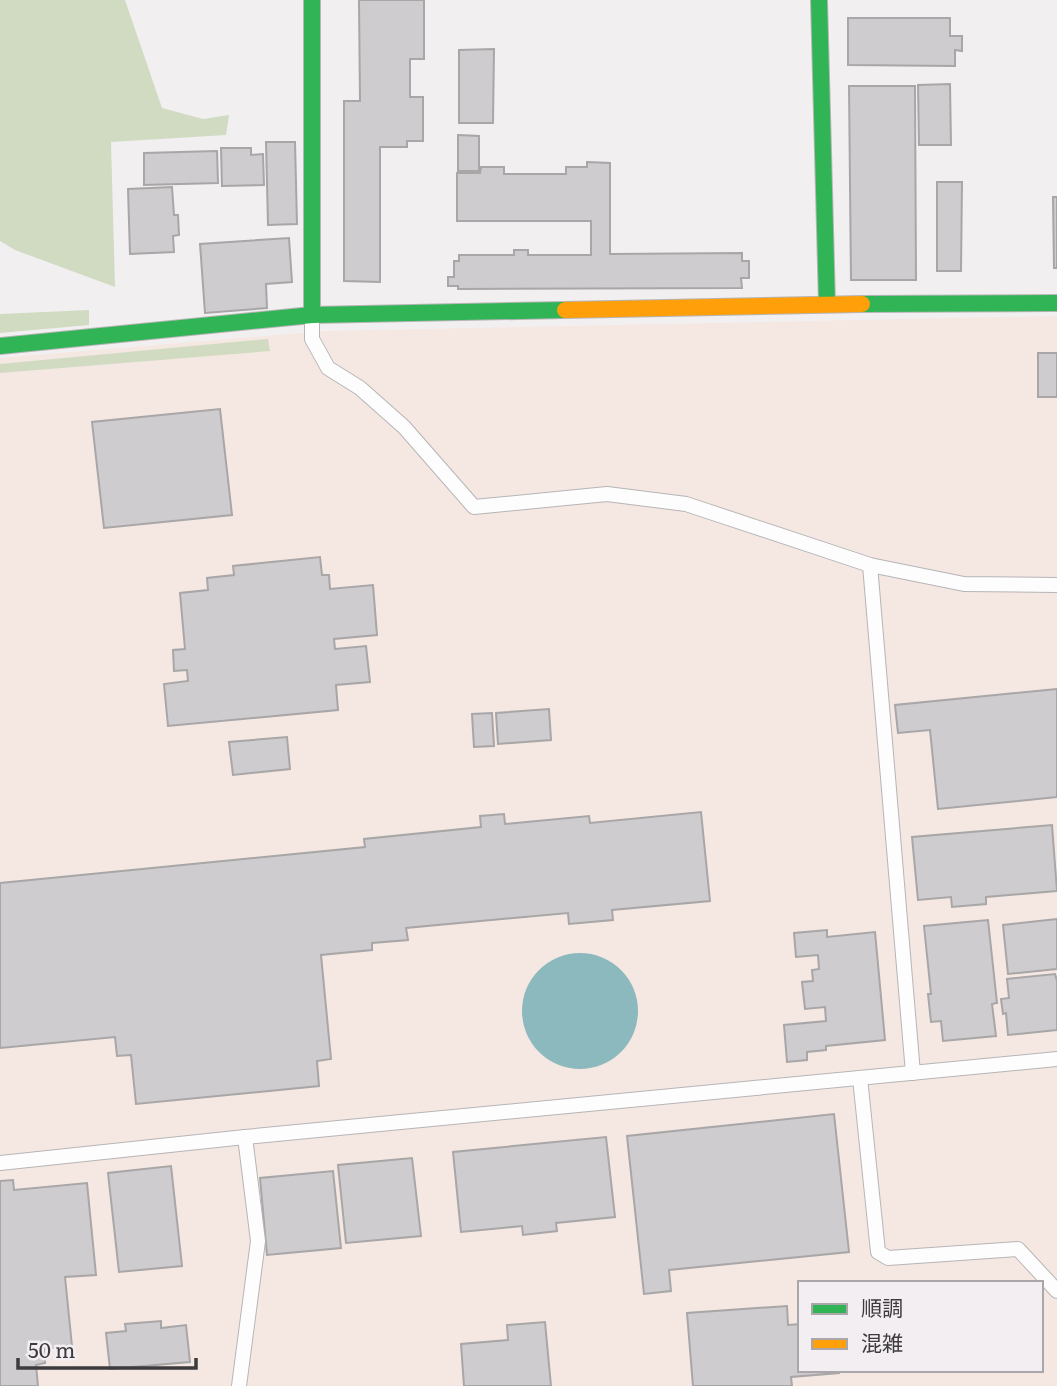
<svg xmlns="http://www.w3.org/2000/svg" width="1057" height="1386" viewBox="0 0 1057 1386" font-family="Literata,'Noto Sans JP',serif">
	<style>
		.industrial { fill: #f5e7e2; fill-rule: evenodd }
		.forest { fill: #d0dbc2 }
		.water { fill: #8cb9be }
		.building { fill: #ceccce; stroke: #a8a6a7; stroke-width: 2 }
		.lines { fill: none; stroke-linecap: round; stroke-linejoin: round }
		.lane-casing { stroke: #b7b5b7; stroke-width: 16 }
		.fast-casing { stroke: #b7b5b7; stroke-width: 18 }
		.slow-casing { stroke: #b7b5b7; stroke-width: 18 }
		.lane { stroke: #fdfdfd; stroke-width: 14 }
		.fast { stroke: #30b455; stroke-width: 16 }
		.slow { stroke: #ff9f0a; stroke-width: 16 }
	</style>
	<rect width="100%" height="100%" fill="#f2eff1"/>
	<!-- industrial -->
	<path class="industrial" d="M 1057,316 L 1057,1386 L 0,1386 L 0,358 L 326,331 ZM 800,1283 L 1041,1283 L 1041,1370 L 800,1370 Z"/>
	<!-- forest -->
	<g class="forest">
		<polygon points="0,0 125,0 162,108 203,119 229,115 226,135 111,142 115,287 15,250 0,241"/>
		<polygon points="89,310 89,325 0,333 0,314"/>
		<polygon points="268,339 270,351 0,373 0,364"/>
	</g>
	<!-- water -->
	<circle class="water" cx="580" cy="1011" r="58"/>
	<!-- building -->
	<g class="building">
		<polygon points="359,0 424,0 424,59 410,59 410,97 423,97 423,141 407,141 407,147 380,147 380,282 344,281 344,101 360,101"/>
		<polygon points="848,18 950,18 950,36 962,36 962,51 955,50 955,66 848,65"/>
		<polygon points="494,49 493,123 459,123 459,50"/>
		<polygon points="950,84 951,145 919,145 918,85"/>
		<polygon points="849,86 915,86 916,280 851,280"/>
		<polygon points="458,135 479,136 479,171 458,171"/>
		<polygon points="266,142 295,142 297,224 268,225"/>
		<polygon points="221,148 251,148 251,155 263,154 264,185 222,186"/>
		<polygon points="217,151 218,183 144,185 144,153"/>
		<polygon points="587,162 610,163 610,254 742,253 742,261 749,261 749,278 741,278 742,288 458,289 458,286 448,286 448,277 454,277 454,261 459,261 459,255 514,255 514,250 528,250 528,255 591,255 591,221 457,221 457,173 480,173 481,167 504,167 504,174 566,174 566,167 587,167"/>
		<polygon points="937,182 962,182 961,271 937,271"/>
		<polygon points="172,187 174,215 178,215 179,235 173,236 174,252 130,254 128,189"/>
		<polygon points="1053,197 1057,197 1057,268 1054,268"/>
		<polygon points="289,238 292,282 266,284 267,308 205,313 200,244"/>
		<rect x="1038" y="353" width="19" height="44"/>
		<polygon points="220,409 232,515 104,528 92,422"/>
		<polygon points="320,557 322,575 329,575 330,589 373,585 377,635 334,639 335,649 366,646 370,682 336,685 338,710 168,726 164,684 188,681 187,670 174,671 173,650 185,649 180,593 208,590 207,578 234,575 233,566"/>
		<polygon points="1057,689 1057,797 938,809 930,730 898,733 895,705"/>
		<polygon points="549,709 551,740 498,744 496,713"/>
		<polygon points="492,713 494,746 474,747 472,714"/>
		<polygon points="287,737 290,769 233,775 229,742"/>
		<polygon points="701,812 710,901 612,910 613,920 569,924 568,913 406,928 408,940 372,943 372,950 321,955 331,1059 317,1061 319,1086 136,1104 131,1055 117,1056 115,1037 0,1048 0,883 365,847 364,839 481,827 480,816 504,814 505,824 589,816 590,823"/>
		<polygon points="1052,825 1057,891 986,897 986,904 952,907 951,897 918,900 912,837"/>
		<polygon points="1057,919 1057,969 1008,974 1003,925"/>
		<polygon points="988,920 997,1003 992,1004 996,1036 943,1041 941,1021 931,1022 928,994 931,994 924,926"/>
		<polygon points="827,930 827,937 875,932 885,1040 826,1046 826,1050 807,1052 807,1060 787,1062 784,1025 826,1021 825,1007 805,1009 802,982 813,981 812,970 819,969 818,955 796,957 794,933"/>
		<polygon points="1055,974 1057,981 1057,1030 1008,1035 1006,1013 1003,1014 1001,999 1009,998 1007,979"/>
		<polygon points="834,1114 849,1252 669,1270 671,1291 644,1294 627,1136"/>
		<polygon points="606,1137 615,1217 556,1223 557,1231 523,1235 522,1226 461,1232 453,1152"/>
		<polygon points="412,1158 421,1236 346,1243 338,1165"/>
		<polygon points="171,1166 182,1266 119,1272 108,1173"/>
		<polygon points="333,1171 341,1248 267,1255 260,1178"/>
		<polygon points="13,1180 14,1190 87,1183 96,1275 65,1277 72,1346 44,1349 45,1363 36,1365 38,1386 0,1386 0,1181"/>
		<polygon points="787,1306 788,1325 800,1324 800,1370 839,1370 839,1373 791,1377 792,1386 693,1386 687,1313"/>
		<polygon points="161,1321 161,1328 186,1325 190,1362 110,1369 106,1333 126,1331 125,1324"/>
		<polygon points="545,1322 551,1386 464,1386 461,1344 508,1340 507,1325"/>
	</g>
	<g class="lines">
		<!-- lane casing -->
		<g class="lane-casing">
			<g id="lane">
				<polyline points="312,315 312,339 328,368 360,388 404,427 474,507 607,494 686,504 870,565 964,584 1057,585"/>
				<polyline points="870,565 913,1073"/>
				<polyline points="860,1078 878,1252 888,1258 1018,1249 1057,1291"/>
				<polyline points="0,1163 245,1137 1057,1059"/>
				<polyline points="239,1386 258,1241 245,1137"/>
			</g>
		</g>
		<!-- fast casing -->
		<g class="fast-casing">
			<g id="fast">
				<polyline points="312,0 312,315 565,310"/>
				<polyline points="819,0 827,304"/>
				<polyline points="862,304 1057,303"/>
				<polyline points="0,346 312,315"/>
			</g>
		</g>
		<!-- slow casing -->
		<g class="slow-casing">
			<polyline id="slow" points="565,310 862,304"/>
		</g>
		<!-- lane -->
		<use href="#lane" class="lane"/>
		<!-- fast -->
		<use href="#fast" class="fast"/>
		<!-- slow -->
		<use href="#slow" class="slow"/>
	</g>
	<!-- legend -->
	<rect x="798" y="1281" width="245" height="91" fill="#f3eef2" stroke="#aaa6aa" stroke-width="2"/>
	<rect x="812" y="1304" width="35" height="10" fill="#30b455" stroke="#aaa6aa" stroke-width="2"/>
	<text x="861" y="1316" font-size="21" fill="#3d3b3d">順調</text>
	<rect x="812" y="1339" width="35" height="10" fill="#ff9f0a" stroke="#aaa6aa" stroke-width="2"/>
	<text x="861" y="1351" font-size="21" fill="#3d3b3d">混雑</text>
	<!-- scale -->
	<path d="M18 1358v10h178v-10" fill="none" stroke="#3d3b3d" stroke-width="3.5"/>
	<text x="28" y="1358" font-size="21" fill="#3d3b3d" stroke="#f3eef2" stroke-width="5" paint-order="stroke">50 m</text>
</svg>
